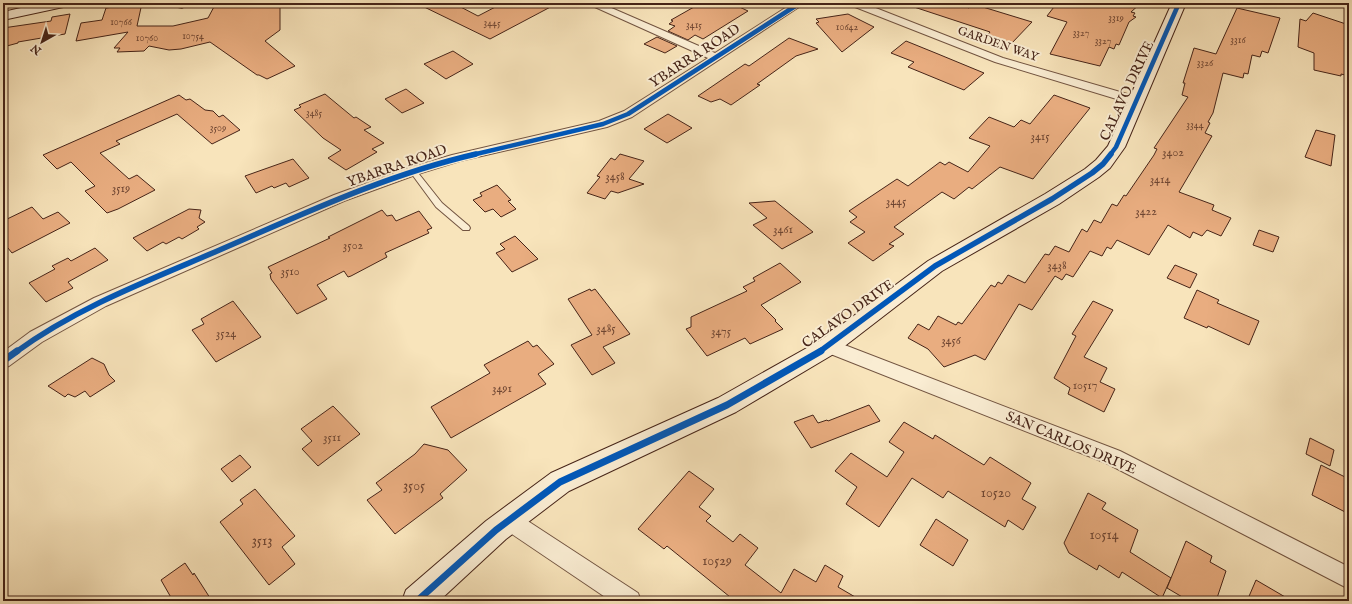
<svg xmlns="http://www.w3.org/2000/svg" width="1352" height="604" viewBox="0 0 1352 604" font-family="'IM FELL English',serif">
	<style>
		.building { fill: #e9ad80; stroke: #462418 }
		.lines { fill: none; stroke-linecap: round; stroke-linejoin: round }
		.lane-casing { stroke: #725441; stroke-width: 2 }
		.street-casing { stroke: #725441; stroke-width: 2 }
		.secondary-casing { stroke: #462418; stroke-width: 2 }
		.lane { fill: #faedd3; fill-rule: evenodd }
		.street { fill: #faedd3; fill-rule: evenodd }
		.secondary { fill: #faedd3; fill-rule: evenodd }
		.cycleway-far2-casing { stroke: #faedd3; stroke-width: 6 }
		.cycleway-far1-casing { stroke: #faedd3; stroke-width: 8 }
		.cycleway-casing { stroke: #faedd3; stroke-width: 10 }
		.cycleway-far2 { stroke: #0057b8; stroke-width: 4.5 }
		.cycleway-far1 { stroke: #0057b8; stroke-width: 5.5 }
		.cycleway { stroke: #0057b8; stroke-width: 7 }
		.labels { text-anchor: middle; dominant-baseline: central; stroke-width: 4; stroke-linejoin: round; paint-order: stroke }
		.far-number-label { font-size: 10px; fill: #6f4632 }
		.far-street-label { font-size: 12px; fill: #462418; stroke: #faedd3 }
		.number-label { font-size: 12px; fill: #6f4632 }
		.street-label { font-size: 14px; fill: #462418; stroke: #faedd3 }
		.near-number-label { font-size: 14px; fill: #6f4632 }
	</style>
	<rect width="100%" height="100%" fill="#f8e4bb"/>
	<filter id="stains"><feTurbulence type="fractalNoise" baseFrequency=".005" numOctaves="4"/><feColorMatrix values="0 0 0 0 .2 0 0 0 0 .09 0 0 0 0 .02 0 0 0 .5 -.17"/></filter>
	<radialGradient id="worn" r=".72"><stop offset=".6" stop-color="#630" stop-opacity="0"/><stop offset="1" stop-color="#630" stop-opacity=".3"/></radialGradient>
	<!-- building -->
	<g class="building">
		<polygon points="115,3 142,3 137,26 173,26 208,18 216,3 280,3 280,30 265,41 295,66 267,79 259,75 257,75 210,42 181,49 169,50 149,46 144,51 117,52 120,48 114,48 128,32 76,41 81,23 102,20 106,8 114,7"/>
		<polygon points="416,3 453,3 478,16 503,3 558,3 490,39"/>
		<polygon points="701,3 731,3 748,11 703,39 695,35 688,40 668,31 675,26 669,24 673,21 671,20"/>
		<polygon points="912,3 955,3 969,8 973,4 1032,22 1011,44 987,36 990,32 911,6"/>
		<polygon points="1057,3 1141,3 1131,12 1135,13 1133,16 1136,17 1129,22 1119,45 1116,44 1114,49 1109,47 1100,66 1050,54 1067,22 1047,16"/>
		<polygon points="1237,8 1280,18 1268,53 1262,51 1260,57 1252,55 1248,74 1244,73 1243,78 1223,73 1213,113 1208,122 1210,123 1205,133 1212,136 1179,192 1214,205 1212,210 1231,218 1221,236 1207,230 1202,236 1193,232 1190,238 1168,225 1149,255 1117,240 1111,249 1107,247 1102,256 1090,251 1073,277 1066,274 1062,280 1055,276 1032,310 1019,304 985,360 975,355 944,367 928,349 908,338 918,324 929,330 938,316 956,325 958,322 962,324 991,285 995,287 998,282 1002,284 1008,275 1025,283 1045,254 1049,255 1055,246 1069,252 1082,229 1087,232 1094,220 1101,223 1112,204 1117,206 1124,195 1126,196 1154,155 1157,149 1154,148 1188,97 1182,95 1185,83 1183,83 1194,48 1216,54"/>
		<polygon points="1313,13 1349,25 1349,68 1346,67 1345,75 1341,74 1341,76 1314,70 1314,53 1298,47 1300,19 1306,21"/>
		<polygon points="70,14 65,34 18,42 18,43 3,47 3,28 51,21 52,17"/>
		<polygon points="848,14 874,27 842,52 816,23 819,22 816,19"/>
		<polygon points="657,37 677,46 665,53 644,44"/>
		<polygon points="789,38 818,49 796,56 757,84 760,85 731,105 720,99 711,102 698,96 745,64 749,66"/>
		<polygon points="906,41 938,54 984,73 964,90 908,67 914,62 891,53"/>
		<polygon points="453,51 473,64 446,79 424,64"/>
		<polygon points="406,89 424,103 402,113 385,99"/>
		<polygon points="325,94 354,118 356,117 371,127 364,130 384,143 372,149 377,152 346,170 328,158 341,150 323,138 294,110 301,107 299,105"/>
		<polygon points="179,95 186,100 190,99 205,110 213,111 219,117 223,115 240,130 212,144 177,114 116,141 120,144 100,153 129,179 137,175 155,190 118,209 107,213 85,191 95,186 71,162 57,169 43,155"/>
		<polygon points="1054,95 1090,108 1033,179 1000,167 972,189 969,187 954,199 942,192 894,227 904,234 889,244 894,246 873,261 848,243 865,232 850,222 857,217 849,211 897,179 908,186 940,162 945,165 949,162 968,172 990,146 969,138 989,117 1014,127 1021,120 1030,124"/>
		<polygon points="668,114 692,128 667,143 644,129"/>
		<polygon points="1316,130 1335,135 1331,166 1305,157"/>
		<polygon points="620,154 644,161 629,179 644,184 618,193 611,191 605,199 587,193 600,177 597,176 611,158 615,160"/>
		<polygon points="293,159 309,178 289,187 286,183 274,188 272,186 256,193 245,176"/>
		<polygon points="497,185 511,200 508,201 516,209 501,217 493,209 485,212 473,200 482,196 480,193"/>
		<polygon points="775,201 813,232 782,249 753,225 767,218 749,203"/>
		<polygon points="32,207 43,219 58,212 70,223 12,253 3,242 3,221"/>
		<polygon points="189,209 201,210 199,218 205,222 197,227 199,229 182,239 179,237 166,244 163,242 147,251 133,238"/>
		<polygon points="382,210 387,216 392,215 396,221 419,211 432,228 427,230 429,233 385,253 387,257 351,276 348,277 344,271 317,285 327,299 297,314 271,279 270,274 272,273 268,267 330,238 328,237"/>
		<polygon points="1259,230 1279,237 1273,252 1253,245"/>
		<polygon points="515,236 538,259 512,272 496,253 505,249 500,244"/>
		<polygon points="95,248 108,260 68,282 73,288 46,302 29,283 55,269 52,266 68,258 71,261"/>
		<polygon points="780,263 801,282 761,305 776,320 775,321 783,329 750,344 745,338 707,356 686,329 691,327 691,317 747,291 743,287 755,281 753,278"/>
		<polygon points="1175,265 1197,274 1190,288 1167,278"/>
		<polygon points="590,289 591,291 595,289 630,334 603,347 615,363 592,375 571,345 592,335 568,299"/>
		<polygon points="1197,290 1219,300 1217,303 1259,321 1249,345 1208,326 1207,328 1184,318"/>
		<polygon points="233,301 261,337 216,362 192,330 204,324 201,319"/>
		<polygon points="1093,301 1113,310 1084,357 1107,368 1100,382 1115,389 1104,412 1068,394 1070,388 1054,378 1076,336 1072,334"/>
		<polygon points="528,341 533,347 537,345 554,364 538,374 546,384 451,438 431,407 490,373 484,365"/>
		<polygon points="92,358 104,364 109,375 115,381 90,397 85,391 75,397 68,394 65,397 48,386"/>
		<polygon points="869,405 880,421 811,448 794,422 813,415 818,423 827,420 828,421"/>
		<polygon points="333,406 360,434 318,466 302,449 312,441 301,429"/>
		<polygon points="904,422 933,439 935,435 984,465 990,457 1031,483 1022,499 1036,507 1023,530 1008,520 1005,527 948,491 943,498 912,478 879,527 846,504 857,487 835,471 851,453 887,477 904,452 889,442"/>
		<polygon points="1310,438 1334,450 1330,466 1306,454"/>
		<polygon points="424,444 448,450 467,470 440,494 443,498 395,534 367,500 382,490 376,483 415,454"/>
		<polygon points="240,455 251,467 232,482 221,469"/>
		<polygon points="1321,465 1349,479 1349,514 1312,495"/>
		<polygon points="689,471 714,489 699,507 711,516 706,521 733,542 740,534 758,548 745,565 781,593 794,569 816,582 825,565 843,576 838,587 862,601 735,601 667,546 664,549 638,529"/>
		<polygon points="255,489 295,536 282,547 295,564 269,585 220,522 243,504 240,500"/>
		<polygon points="1088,493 1106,503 1102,509 1138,530 1130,552 1171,578 1162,598 1122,572 1119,578 1099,565 1097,570 1069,553 1064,543"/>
		<polygon points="936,519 968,540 953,566 920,545"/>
		<polygon points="1186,541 1212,556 1210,562 1226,571 1216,601 1189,601 1167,588"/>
		<polygon points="185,563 193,575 194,573 212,601 173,601 161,580"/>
		<polygon points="1256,580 1292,601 1247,601"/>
	</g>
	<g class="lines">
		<!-- lane casing -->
		<g class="lane-casing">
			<polygon id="lane" points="411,169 415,169 442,203 469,226 470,228 469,230 463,230 436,207 411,173"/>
		</g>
		<!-- street casing -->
		<g class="street-casing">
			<g id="street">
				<polygon points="176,3 186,3 187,5 182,8 178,7"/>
				<polygon points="586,3 600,3 715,53 793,3 805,3 632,117 607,127 460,161 418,174 344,201 106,306 42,342 9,366 3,368 3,352 30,332 94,298 334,195 408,168 452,155 599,121 624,111 708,58"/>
				<polygon points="849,3 863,3 1003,58 1141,98 1143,101 1141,104 1133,104 995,62 850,5"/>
				<polygon points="829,339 1120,451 1349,567 1349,589 1106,463 823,351 821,346 823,341"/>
				<polygon points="510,511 517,514 638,593 641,601 611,601 503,528 500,521 503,514"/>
			</g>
		</g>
		<!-- secondary casing -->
		<g class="secondary-casing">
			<g id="secondary">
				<polygon points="43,3 70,3 68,6 3,20 3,12"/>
				<polygon points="1172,3 1186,3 1125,147 1110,168 1099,177 1059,204 942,271 837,352 736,412 569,491 506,539 439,601 402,601 406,590 486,521 551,473 718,398 821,340 928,261 1045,194 1085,169 1096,160 1108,146"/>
			</g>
		</g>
		<!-- lane -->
		<use href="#lane" class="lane"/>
		<!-- street -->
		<use href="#street" class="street"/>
		<!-- secondary -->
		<use href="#secondary" class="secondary"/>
		<!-- cycleway-far2 casing -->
		<g class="cycleway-far2-casing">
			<g id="cycleway-far2">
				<polyline points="472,155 603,124 628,114 800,3"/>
				<polyline points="1110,155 1116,147 1179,3"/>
			</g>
		</g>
		<!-- cycleway-far1 casing -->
		<g class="cycleway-far1-casing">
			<g id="cycleway-far1">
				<path d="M 16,352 C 76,308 147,281 215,252 C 301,215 385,175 476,154"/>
				<polyline points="819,352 935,266 1052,199 1092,173 1103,164 1111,154"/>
			</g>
		</g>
		<!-- cycleway casing -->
		<g class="cycleway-casing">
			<g id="cycleway">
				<polyline points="3,361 17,351"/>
				<polyline points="417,601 496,530 560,482 727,405 821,351"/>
			</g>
		</g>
		<!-- cycleway-far2 -->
		<use href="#cycleway-far2" class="cycleway-far2"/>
		<!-- cycleway-far1 -->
		<use href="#cycleway-far1" class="cycleway-far1"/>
		<!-- cycleway -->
		<use href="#cycleway" class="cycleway"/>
	</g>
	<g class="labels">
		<!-- far-number labels -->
		<g class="far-number-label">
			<text x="1116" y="18">3319</text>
			<text x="121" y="22">10766</text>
			<text x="492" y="23">3445</text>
			<text x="694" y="25">3415</text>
			<text x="847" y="27">10642</text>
			<text x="1081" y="33">3327</text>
			<text x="193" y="36">10754</text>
			<text x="147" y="38">10760</text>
			<text x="1238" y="40">3316</text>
			<text x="1103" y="41">3327</text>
			<text x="1205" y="63">3326</text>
			<text x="314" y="113">3485</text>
			<text x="1195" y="125">3344</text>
			<text x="218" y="128">3509</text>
		</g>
		<!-- far-street labels -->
		<g class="far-street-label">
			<text transform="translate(998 44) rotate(19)">GARDEN WAY</text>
		</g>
		<!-- number labels -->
		<g class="number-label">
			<text x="1040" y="136">3415</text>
			<text x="1173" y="152">3402</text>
			<text x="615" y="176">3458</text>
			<text x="1160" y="179">3414</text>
			<text x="121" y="188">3519</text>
			<text x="896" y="201">3445</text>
			<text x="1146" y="211">3422</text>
			<text x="783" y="229">3461</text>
			<text x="353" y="245">3502</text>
			<text x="1057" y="265">3438</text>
			<text x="290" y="271">3510</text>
			<text x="606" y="328">3485</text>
			<text x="721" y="331">3475</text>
			<text x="226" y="333">3524</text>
			<text x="951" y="340">3456</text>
			<text x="1085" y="385">10517</text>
			<text x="502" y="388">3491</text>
			<text x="332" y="437">3511</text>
		</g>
		<!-- street labels -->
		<g class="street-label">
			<text transform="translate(695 56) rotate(-33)">YBARRA ROAD</text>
			<text transform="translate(1127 91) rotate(-65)">CALAVO DRIVE</text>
			<text transform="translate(397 166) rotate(-19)">YBARRA ROAD</text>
			<text transform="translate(848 314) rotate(-35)">CALAVO DRIVE</text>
			<text transform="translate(1071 443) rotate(23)">SAN CARLOS DRIVE</text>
		</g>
		<!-- near-number labels -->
		<g class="near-number-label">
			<text x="414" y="486">3505</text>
			<text x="996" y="493">10520</text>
			<text x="1104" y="535">10514</text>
			<text x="262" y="541">3513</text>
			<text x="717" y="561">10529</text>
		</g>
	</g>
	<!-- margin -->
	<rect width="1352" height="604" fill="none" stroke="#f8e4bb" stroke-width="16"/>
	<rect x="4" y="4" width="1344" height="596" fill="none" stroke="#462418" stroke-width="2"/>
	<rect x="8" y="8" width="1336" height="588" fill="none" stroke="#462418"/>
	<!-- north arrow -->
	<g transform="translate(42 42) rotate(219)" stroke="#faedd3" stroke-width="3" paint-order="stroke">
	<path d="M0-3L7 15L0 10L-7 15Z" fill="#462418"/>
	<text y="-6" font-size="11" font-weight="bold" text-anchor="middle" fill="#462418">N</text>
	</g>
	<rect width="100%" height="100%" filter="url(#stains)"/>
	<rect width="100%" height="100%" fill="url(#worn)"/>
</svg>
